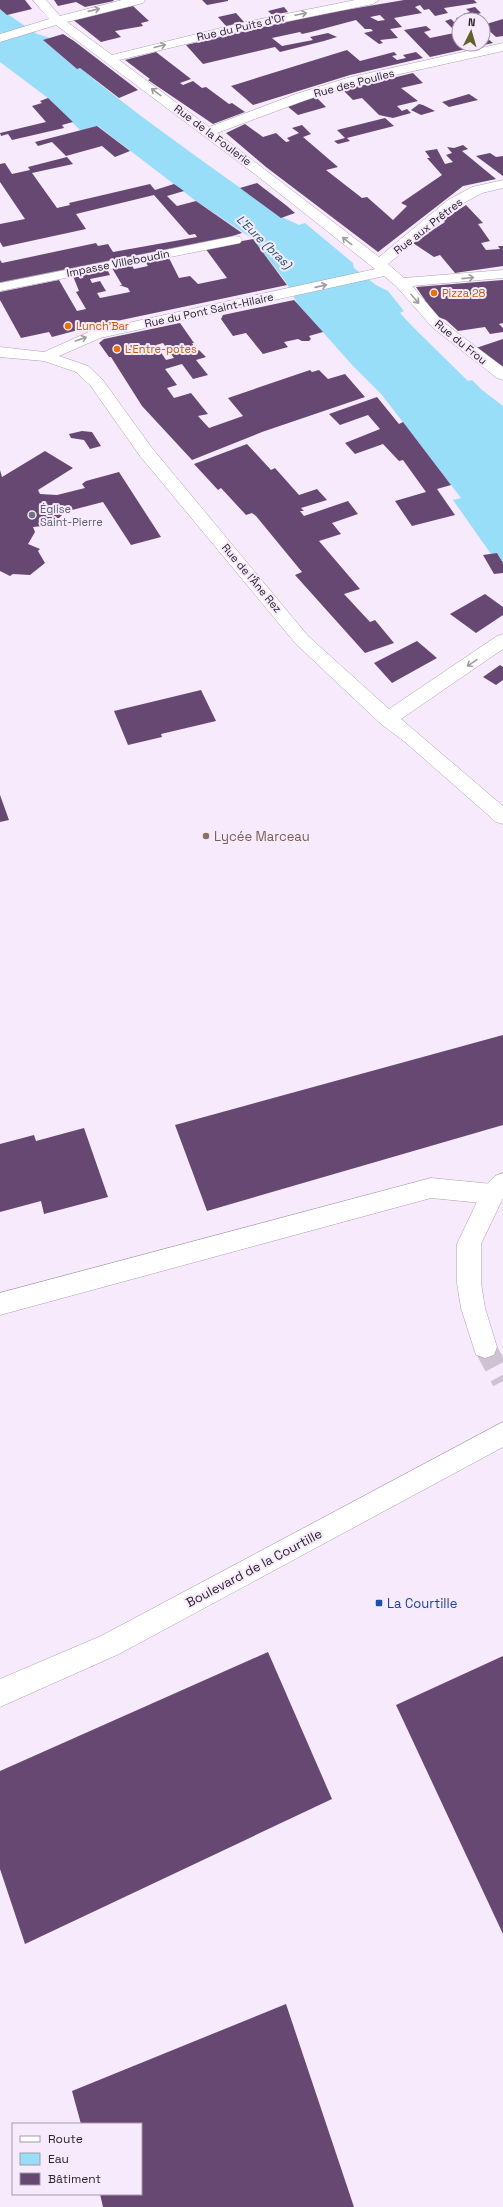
<svg xmlns="http://www.w3.org/2000/svg" width="503" height="2207" viewBox="0 0 503 2207" font-family="'Space Grotesk',sans-serif">
	<style>
		.water { fill: #98def8 }
		.building { fill: #674873; fill-rule: evenodd }
		.lines { fill: none; stroke-linecap: round; stroke-linejoin: round }
		.secondary-tunnel { stroke: #cec3d2; stroke-width: 22; stroke-dasharray: 22 11; stroke-linecap: butt }
		.lane-casing { stroke: #aba0b0; stroke-width: 1 }
		.street-casing { stroke: #aba0b0; stroke-width: 1 }
		.secondary-casing { stroke: #aba0b0; stroke-width: 1 }
		.lane { fill: #fff; fill-rule: evenodd }
		.street { fill: #fff; fill-rule: evenodd }
		.secondary { fill: #fff; fill-rule: evenodd }
		.oneway { stroke: #9f9da0 }
		.food-dot { fill: #e8710a; stroke: #f7eafc; stroke-width: 1.5 }
		.worship-dot { fill: #6b7280; stroke: #f7eafc; stroke-width: 1.5 }
		.education-dot { fill: #8d6e63; stroke: #f7eafc; stroke-width: 1.5 }
		.transit-dot { fill: #1a4fb4; stroke: #f7eafc; stroke-width: 1.5 }
		.labels { text-anchor: middle; dominant-baseline: central; stroke-width: 4; stroke-linejoin: round; paint-order: stroke }
		.far-street-label { font-size: 11px; fill: #29252b; stroke: #f7eafc }
		.far-food-label { font-size: 11px; fill: #c56008; stroke: #f7eafc; text-anchor: start }
		.far-worship-label { font-size: 11px; fill: #5b616d; stroke: #f7eafc; text-anchor: start }
		.far-water-label { font-size: 12px; font-style: italic; fill: #175163; stroke: #f7eafc }
		.education-label { font-size: 13px; fill: #785e54; stroke: #f7eafc; text-anchor: start }
		.street-label { font-size: 13px; fill: #29252b; stroke: #f7eafc }
		.transit-label { font-size: 13px; fill: #164399; stroke: #f7eafc; text-anchor: start }
	</style>
	<rect width="100%" height="100%" fill="#f7eafc"/>
	<!-- water -->
	<path class="water" d="M 0,9 L 37,34 L 50,38 L 44,41 L 77,69 L 80,68 C 137,115 201,160 263,204 L 282,217 L 299,225 L 305,223 L 353,263 L 354,268 L 376,285 L 388,291 L 404,311 L 400,313 L 413,327 L 468,381 L 472,380 L 482,390 L 503,406 L 503,563 L 497,553 L 491,554 L 453,500 L 461,498 L 382,395 L 353,366 L 297,303 L 286,282 L 253,239 L 196,201 L 98,126 L 81,131 L 48,98 L 0,62 Z"/>
	<!-- building -->
	<g class="building">
		<polygon points="0,0 25,0 32,9 7,15 0,9"/>
		<polygon points="54,0 113,0 114,1 85,7 76,2 58,6"/>
		<polygon points="202,0 228,0 228,1 207,5"/>
		<path d="M 404,0 L 474,0 L 477,3 L 444,8 L 448,13 L 435,16 L 429,9 L 424,10 L 420,5 L 415,7 L 422,13 L 394,18 L 402,27 L 390,29 L 398,38 L 380,40 L 383,43 L 379,44 L 364,33 L 373,31 L 371,29 L 365,29 L 356,20 L 311,32 L 302,34 L 300,32 L 272,38 L 282,46 L 313,40 L 310,37 L 328,33 L 337,37 L 324,41 L 280,52 L 275,47 L 203,64 L 186,45 L 310,16 ZM 380,15 L 385,20 L 378,21 L 370,17 Z"/>
		<polygon points="133,6 149,21 141,23 143,26 115,31 121,37 101,42 72,19"/>
		<polygon points="284,7 288,12 272,15 268,11"/>
		<polygon points="475,7 481,13 474,15 478,19 459,22 456,18 466,16 463,14 470,12 466,9"/>
		<polygon points="236,13 244,22 226,26 218,17"/>
		<polygon points="451,19 459,27 453,29 445,21"/>
		<polygon points="503,19 503,36 496,37 483,25"/>
		<polygon points="426,26 431,30 424,32 430,38 459,32 459,44 483,44 483,35 493,43 430,57 404,30"/>
		<polygon points="63,34 74,41 138,90 119,98 80,68 77,69 43,40"/>
		<polygon points="347,50 360,61 394,52 397,55 392,56 397,60 406,58 403,55 416,52 423,58 350,75 253,105 231,86"/>
		<polygon points="156,52 191,79 180,83 183,85 193,81 202,88 206,87 229,104 232,103 245,112 213,124 148,80 150,79 125,60"/>
		<polygon points="413,73 423,83 401,88 418,101 397,106 402,111 407,109 411,113 393,118 379,115 362,98 353,100 343,90"/>
		<polygon points="469,94 478,100 449,107 442,102"/>
		<polygon points="316,97 326,107 298,115 287,106"/>
		<polygon points="48,98 73,122 62,125 64,128 12,140 8,134 1,136 0,133 46,122 32,106 42,103 40,101"/>
		<polygon points="419,104 423,105 435,111 421,115 411,110"/>
		<polygon points="385,118 394,126 347,138 350,141 338,144 334,141 345,138 337,130"/>
		<polygon points="245,124 263,137 276,133 286,142 290,141 287,138 299,133 292,128 302,125 311,134 303,137 338,167 326,170 362,198 367,197 393,220 407,206 401,203 442,175 427,158 430,158 425,151 437,149 445,164 453,162 446,155 452,153 447,147 454,148 463,145 468,149 462,151 496,179 463,186 378,252 266,167 226,133"/>
		<polygon points="97,126 130,151 115,157 102,146 66,156 52,142 38,146 35,142"/>
		<polygon points="490,153 496,157 503,156 503,176 476,156"/>
		<polygon points="67,157 73,164 32,173 57,208 70,205 69,203 150,184 155,190 174,184 184,191 167,196 177,206 196,201 242,233 226,238 0,284 0,260 2,263 96,243 98,246 108,244 113,252 197,237 195,234 189,235 154,195 76,214 86,229 3,247 0,242 0,224 25,219 0,182 0,164 5,163 12,174 30,170 28,167"/>
		<polygon points="257,183 287,206 295,213 281,218 240,188"/>
		<polygon points="466,205 483,223 478,224 490,241 481,243 486,250 500,249 498,246 503,246 503,266 455,273 440,255 434,257 413,243 445,222 443,220"/>
		<polygon points="253,239 287,285 93,326 52,337 49,332 21,338 0,300 0,292 59,280 77,311 86,309 76,292 79,291 73,276 107,269 110,275 90,279 92,283 100,281 106,291 97,293 100,298 130,292 128,288 119,285 122,285 112,268 131,264 134,269 148,266 145,261 168,256 179,278 190,276 198,284 227,278 205,248"/>
		<polygon points="503,280 503,323 499,324 503,328 503,332 490,334 485,327 458,331 446,320 436,316 416,287"/>
		<polygon points="294,300 323,332 309,336 311,339 309,341 302,341 298,339 284,342 288,347 263,354 246,333 233,336 221,319 223,315"/>
		<path d="M 180,323 L 194,343 L 192,343 L 197,351 L 199,350 L 206,357 L 196,360 L 208,375 L 193,379 L 182,364 L 165,369 L 177,385 L 167,388 L 174,398 L 191,393 L 208,414 L 198,416 L 209,428 L 243,416 L 228,398 L 310,370 L 312,372 L 319,370 L 328,379 L 345,374 L 365,397 L 262,432 L 192,460 L 142,406 L 111,357 L 109,357 L 99,343 L 104,339 ZM 163,343 L 174,358 L 166,360 L 156,345 Z"/>
		<polygon points="503,339 503,368 476,348"/>
		<polygon points="377,397 399,424 403,422 451,485 437,489 455,515 412,526 395,501 426,492 403,460 399,461 383,444 355,454 345,443 380,429 368,415 340,425 329,414"/>
		<polygon points="82,431 92,432 101,446 90,449 84,440 71,438 69,434"/>
		<polygon points="247,444 271,470 275,468 299,495 317,489 327,500 301,508 304,511 300,511 304,516 348,501 358,514 332,523 341,534 319,541 360,589 344,594 370,622 375,620 394,643 365,653 295,575 302,572 256,516 252,513 246,515 221,488 218,490 194,464"/>
		<polygon points="45,451 73,468 38,490 40,494 57,495 85,488 82,484 86,481 119,472 161,537 131,545 103,502 72,510 70,513 65,512 59,518 50,521 52,525 33,527 35,532 28,544 40,549 38,551 45,563 30,575 13,574 10,576 0,571 0,470 2,477"/>
		<polygon points="497,553 503,563 503,573 494,574 483,555"/>
		<polygon points="485,594 503,607 503,615 476,633 450,614"/>
		<polygon points="417,641 437,658 392,683 374,663"/>
		<polygon points="500,665 503,667 503,680 496,685 483,677"/>
		<polygon points="201,690 216,721 161,734 162,737 128,745 114,711"/>
		<polygon points="0,795 9,820 0,822"/>
		<polygon points="503,1035 503,1125 207,1211 175,1125"/>
		<polygon points="84,1128 108,1197 44,1214 41,1201 0,1212 0,1144 34,1135 36,1141"/>
		<polygon points="268,1652 332,1799 25,1944 0,1869 0,1771"/>
		<polygon points="503,1656 503,1934 396,1705"/>
		<polygon points="286,2004 354,2207 103,2207 100,2194 141,2194 141,2124 81,2124 72,2091"/>
	</g>
	<g class="lines">
		<!-- secondary-tunnel -->
		<polyline class="secondary-tunnel" points="485,1347 503,1381"/>
		<!-- lane casing -->
		<g class="lane-casing">
			<polygon id="lane" points="431,1178 492,1184 500,1187 503,1195 500,1201 492,1204 431,1198 0,1315 0,1293"/>
		</g>
		<!-- street casing -->
		<g class="street-casing">
			<g id="street">
				<polygon points="33,0 46,0 60,16 122,0 145,0 143,3 67,22 112,55 241,23 355,0 379,0 373,4 241,31 119,60 209,127 296,94 347,78 503,43 503,51 355,84 306,100 217,133 379,257 448,200 472,187 503,180 503,188 482,193 458,206 388,264 404,278 503,270 503,278 412,286 443,322 503,367 503,380 497,378 433,328 396,286 384,276 100,338 59,356 88,366 102,379 152,448 308,636 389,709 497,636 503,634 503,649 401,719 503,806 503,824 496,822 405,742 381,724 296,644 140,456 90,385 76,372 44,361 0,357 0,347 44,352 91,331 375,269 260,178 56,25 0,42 0,34 49,19"/>
				<polygon points="235,236 240,237 242,240 240,243 0,291 0,283"/>
			</g>
		</g>
		<!-- secondary casing -->
		<g class="secondary-casing">
			<g id="secondary">
				<polygon points="503,1173 503,1198 481,1244 481,1283 485,1308 497,1347 494,1355 485,1358 476,1355 461,1308 457,1283 457,1244 484,1187 495,1176"/>
				<polygon points="503,1422 503,1447 119,1654 0,1707 0,1679 101,1636"/>
			</g>
		</g>
		<!-- lane -->
		<use href="#lane" class="lane"/>
		<!-- street -->
		<use href="#street" class="street"/>
		<!-- secondary -->
		<use href="#secondary" class="secondary"/>
	</g>
	<!-- one-way arrows -->
	<defs><path id="oneway-shaft" d="M-6 0H5M1.5-3L5.5 0L1.5 3" fill="none" stroke-width="1.6" stroke-linecap="round" stroke-linejoin="round"/></defs>
	<g class="oneway">
		<use href="#oneway-shaft" transform="translate(94 10) rotate(-13)"/>
		<use href="#oneway-shaft" transform="translate(301 14) rotate(-12)"/>
		<use href="#oneway-shaft" transform="translate(160 46) rotate(-14)"/>
		<use href="#oneway-shaft" transform="translate(156 92) rotate(-143)"/>
		<use href="#oneway-shaft" transform="translate(347 241) rotate(-142)"/>
		<use href="#oneway-shaft" transform="translate(468 278) rotate(-6)"/>
		<use href="#oneway-shaft" transform="translate(321 286) rotate(-13)"/>
		<use href="#oneway-shaft" transform="translate(415 299) rotate(49)"/>
		<use href="#oneway-shaft" transform="translate(81 339) rotate(-19)"/>
		<use href="#oneway-shaft" transform="translate(472 663) rotate(146)"/>
	</g>
	<!-- markers -->
	<g class="food-dot">
		<circle cx="434" cy="293" r="4"/>
		<circle cx="68" cy="326" r="4"/>
		<circle cx="117" cy="349" r="4"/>
	</g>
	<circle class="worship-dot" cx="32" cy="515" r="4"/>
	<circle class="education-dot" cx="206" cy="836" r="4"/>
	<rect class="transit-dot" x="375" y="1599" width="8" height="8" rx="2"/>
	<g class="labels">
		<!-- far-street labels -->
		<g class="far-street-label">
			<text transform="translate(241 27) rotate(-13)">Rue du Puits d'Or</text>
			<text transform="translate(354 83) rotate(-15)">Rue des Poulies</text>
			<text transform="translate(213 135) rotate(37)">Rue de la Foulerie</text>
			<text transform="translate(428 226) rotate(-38)">Rue aux Prêtres</text>
			<text transform="translate(118 263) rotate(-11)">Impasse Villeboudin</text>
			<text transform="translate(209 310) rotate(-12)">Rue du Pont Saint-Hilaire</text>
			<text transform="translate(461 342) rotate(39)">Rue du Frou</text>
			<text transform="translate(252 578) rotate(50)">Rue de l'Âne Rez</text>
		</g>
		<!-- far-food labels -->
		<g class="far-food-label">
			<text x="442" y="293">Pizza 28</text>
			<text x="76" y="326">Lunch'Bar</text>
			<text x="125" y="349">L'Entre-potes</text>
		</g>
		<!-- far-worship labels -->
		<g class="far-worship-label">
			<text x="40" y="509">Église<tspan x="40" dy="13">Saint-Pierre</tspan></text>
		</g>
		<!-- far-water labels -->
		<g class="far-water-label">
			<text transform="translate(264 242) rotate(44)">L'Eure (bras)</text>
		</g>
		<!-- education labels -->
		<g class="education-label">
			<text x="214" y="836">Lycée Marceau</text>
		</g>
		<!-- street labels -->
		<g class="street-label">
			<text transform="translate(254 1568) rotate(-28)">Boulevard de la Courtille</text>
		</g>
		<!-- transit labels -->
		<g class="transit-label">
			<text x="387" y="1603">La Courtille</text>
		</g>
	</g>
	<!-- legend -->
	<rect x="12" y="2123" width="130" height="72" fill="#f7eafc" stroke="#a59ba8"/>
	<rect x="20" y="2136" width="20" height="6" fill="#ffffff" stroke="#a59ba8"/>
	<text x="48" y="2143" font-size="12" fill="#29252b">Route</text>
	<rect x="20" y="2153" width="20" height="12" fill="#98def8" stroke="#a59ba8"/>
	<text x="48" y="2163" font-size="12" fill="#29252b">Eau</text>
	<rect x="20" y="2173" width="20" height="12" fill="#674873" stroke="#a59ba8"/>
	<text x="48" y="2183" font-size="12" fill="#29252b">Bâtiment</text>
	<!-- north arrow -->
	<g transform="translate(471 32) rotate(5)"><circle r="19" fill="#f7eafc" stroke="#a59ba8"/>
	<path d="M0-3L7 15L0 10L-7 15Z" fill="#655f2b"/>
	<text y="-6" font-size="11" font-weight="bold" text-anchor="middle" fill="#29252b">N</text>
	</g>
</svg>
